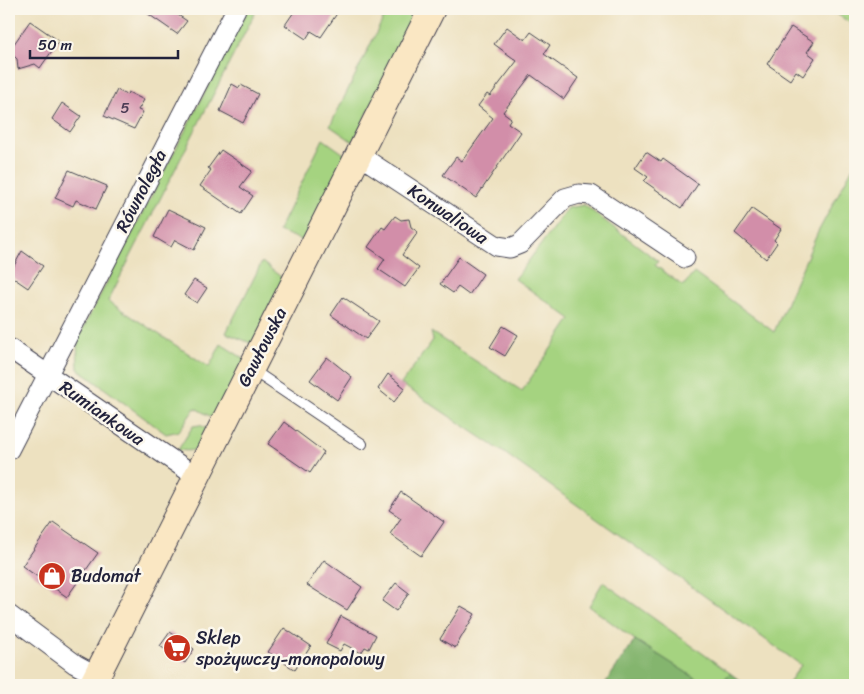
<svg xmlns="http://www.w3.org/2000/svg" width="864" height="694" viewBox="0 0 864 694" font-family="Sriracha,sans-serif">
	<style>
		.green { fill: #a5d380; stroke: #647a5e }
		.forest { fill: #84b56e; stroke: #536c54 }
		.building { fill: #d28ea9 }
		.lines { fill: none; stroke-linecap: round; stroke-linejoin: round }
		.lane-casing { stroke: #403f4f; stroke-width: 12 }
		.street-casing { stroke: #403f4f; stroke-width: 21 }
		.secondary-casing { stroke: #403f4f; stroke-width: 28 }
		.lane { stroke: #fff; stroke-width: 10 }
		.street { stroke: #fff; stroke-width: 19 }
		.secondary { stroke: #fae7c3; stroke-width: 26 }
		.labels { text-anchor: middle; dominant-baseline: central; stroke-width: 5; stroke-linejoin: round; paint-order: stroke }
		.number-label { font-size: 15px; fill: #4e3d56 }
		.street-label { font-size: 18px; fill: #22223b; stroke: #fbf7ec }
		.poi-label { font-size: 18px; fill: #22223b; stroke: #fbf7ec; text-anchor: start }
	</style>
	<rect width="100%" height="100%" fill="#fbf7ec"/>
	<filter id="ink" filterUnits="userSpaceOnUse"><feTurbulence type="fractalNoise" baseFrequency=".02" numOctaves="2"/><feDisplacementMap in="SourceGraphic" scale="10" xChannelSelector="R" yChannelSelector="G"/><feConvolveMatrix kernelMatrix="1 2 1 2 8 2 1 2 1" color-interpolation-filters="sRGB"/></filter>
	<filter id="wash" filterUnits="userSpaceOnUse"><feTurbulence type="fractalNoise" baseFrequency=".0096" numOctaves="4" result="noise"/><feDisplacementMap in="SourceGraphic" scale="20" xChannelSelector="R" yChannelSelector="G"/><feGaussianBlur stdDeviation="1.12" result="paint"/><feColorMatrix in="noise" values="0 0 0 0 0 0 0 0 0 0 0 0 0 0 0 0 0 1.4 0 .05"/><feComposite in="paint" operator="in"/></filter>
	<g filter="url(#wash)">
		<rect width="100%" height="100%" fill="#ede1c0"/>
		<!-- green -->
		<g class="green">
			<polygon points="248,9 257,9 108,301 209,367 221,344 246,360 217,420 195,408 179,431 166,434 78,369 77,340"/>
			<polygon points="388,9 420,9 353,142 330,126"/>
			<polygon points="829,9 855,9 855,26"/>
			<polygon points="323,139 347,156 304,241 278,231"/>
			<polygon points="855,163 855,685 787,685 801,665 503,452 401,384 433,340 431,332 522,391 571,319 515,279 568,208 584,205 658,261 655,265 683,286 694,273 774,332 818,232"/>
			<polygon points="262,262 281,277 282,291 253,344 226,333"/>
			<path d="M 200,425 L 211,431 C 199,447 199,453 178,450 L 193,426 Z"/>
			<polygon points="603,582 730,673 720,685 706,685 635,640 589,606"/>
		</g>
		<!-- forest -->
		<g class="forest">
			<polygon points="635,640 706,685 604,685"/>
			<polygon points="730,673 746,685 720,685"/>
		</g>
		<g id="blocks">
			<!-- building -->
			<g class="building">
				<polygon points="141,9 169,9 187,21 177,34"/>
				<polygon points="296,9 340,9 321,37 311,31 306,39 285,25"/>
				<polygon points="30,21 59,41 40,68 35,64 18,69 17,59 9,51"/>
				<polygon points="507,27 525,40 531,32 550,45 544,54 578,78 564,99 531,75 503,112 511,118 508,123 521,132 476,198 443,175 456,157 462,161 493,118 478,106 487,94 490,96 517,61 494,44"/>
				<polygon points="791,27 814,42 807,52 815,58 803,76 796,71 790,80 767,64"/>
				<polygon points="232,84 239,88 241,85 258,94 243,123 220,111"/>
				<polygon points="117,90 127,95 128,92 144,100 138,110 143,112 134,129 104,116"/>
				<polygon points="62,103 81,116 70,132 52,119"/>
				<polygon points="221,150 252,171 240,187 253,196 241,214 200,186 211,170 208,168"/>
				<polygon points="646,152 661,162 663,159 698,184 682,208 644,181 648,177 635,168"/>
				<polygon points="69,170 107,186 96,209 76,200 73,206 55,198"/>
				<polygon points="168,209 206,227 194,250 175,240 171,247 154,237"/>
				<polygon points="752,209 781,229 774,240 777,243 766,259 735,233"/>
				<polygon points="395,216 401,220 409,219 411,227 418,232 402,255 419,268 405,287 378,269 385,259 368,247 382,227 385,229"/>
				<polygon points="22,251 43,266 28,288 9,275"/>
				<polygon points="459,257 483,274 469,295 458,287 453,293 440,284"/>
				<polygon points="194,280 207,288 197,303 184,295"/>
				<polygon points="343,297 379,321 366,339 331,315"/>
				<polygon points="503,326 518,335 505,356 490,347"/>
				<polygon points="327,357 352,377 337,400 310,380"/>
				<polygon points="388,374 405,388 394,402 378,389"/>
				<polygon points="284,422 324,452 310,473 268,444"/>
				<polygon points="401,492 444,522 421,556 390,534 401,518 389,510"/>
				<polygon points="53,522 98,553 67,597 22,566"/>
				<polygon points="324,560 362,587 347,610 307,585"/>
				<polygon points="396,583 409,593 396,611 382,601"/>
				<polygon points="461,606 475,614 455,648 440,639"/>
				<polygon points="341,616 376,635 369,649 365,647 361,653 344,644 340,651 326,644"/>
				<polygon points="284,628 311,646 295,670 268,652"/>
				<polygon points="170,632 194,649 185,663 160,646"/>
			</g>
		</g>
	</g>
	<g filter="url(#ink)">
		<use href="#blocks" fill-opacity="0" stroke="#403f4f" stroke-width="1"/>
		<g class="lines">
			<!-- lane casing -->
			<g class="lane-casing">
				<polyline id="lane" points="251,369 362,444"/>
			</g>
			<!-- street casing -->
			<g class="street-casing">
				<g id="street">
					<polyline points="359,155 497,246 510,248 520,244 565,198 579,194 591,195 685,258"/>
					<polyline points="9,348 197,477"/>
					<polyline points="9,450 236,9"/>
					<polyline points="9,615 75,664 97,676"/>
				</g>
			</g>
			<!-- secondary casing -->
			<g class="secondary-casing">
				<polyline id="secondary" points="92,685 432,9"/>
			</g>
			<!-- lane -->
			<use href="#lane" class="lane"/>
			<!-- street -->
			<use href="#street" class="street"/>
			<!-- secondary -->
			<use href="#secondary" class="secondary"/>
		</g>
	</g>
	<!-- icons -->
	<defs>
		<g id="shop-disc" transform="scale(1.4375)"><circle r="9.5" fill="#c8321e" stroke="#fbf7ec"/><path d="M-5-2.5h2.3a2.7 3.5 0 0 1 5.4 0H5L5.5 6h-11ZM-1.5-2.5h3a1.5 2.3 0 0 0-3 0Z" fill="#fff"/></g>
		<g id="supermarket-disc" transform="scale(1.4375)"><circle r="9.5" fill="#c8321e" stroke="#fbf7ec"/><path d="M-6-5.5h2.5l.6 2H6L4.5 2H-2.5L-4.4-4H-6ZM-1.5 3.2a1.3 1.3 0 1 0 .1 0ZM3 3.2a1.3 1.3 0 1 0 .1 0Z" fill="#fff"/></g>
	</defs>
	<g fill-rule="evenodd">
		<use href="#shop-disc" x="52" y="576"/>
		<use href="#supermarket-disc" x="177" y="648"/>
	</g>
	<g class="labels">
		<!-- number labels -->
		<g class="number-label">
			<text x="125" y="108">5</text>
		</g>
		<!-- street labels -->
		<g class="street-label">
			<text transform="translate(141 191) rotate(-63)">Równoległa</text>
			<text transform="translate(448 214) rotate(34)">Konwaliowa</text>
			<text transform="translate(262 347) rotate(-63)">Gawłowska</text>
			<text transform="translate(102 413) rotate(35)">Rumiankowa</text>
		</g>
		<!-- poi labels -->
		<g class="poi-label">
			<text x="71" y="576">Budomat</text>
			<text x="196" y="638">Sklep<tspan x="196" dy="21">spożywczy-monopolowy</tspan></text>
		</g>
	</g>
	<!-- margin -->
	<rect width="864" height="694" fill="none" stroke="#fbf7ec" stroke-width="30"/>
	<!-- scale -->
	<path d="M30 50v8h148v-8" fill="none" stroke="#22223b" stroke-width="2.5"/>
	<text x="38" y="50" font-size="15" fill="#22223b" stroke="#fbf7ec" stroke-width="4" paint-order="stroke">50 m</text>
</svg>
